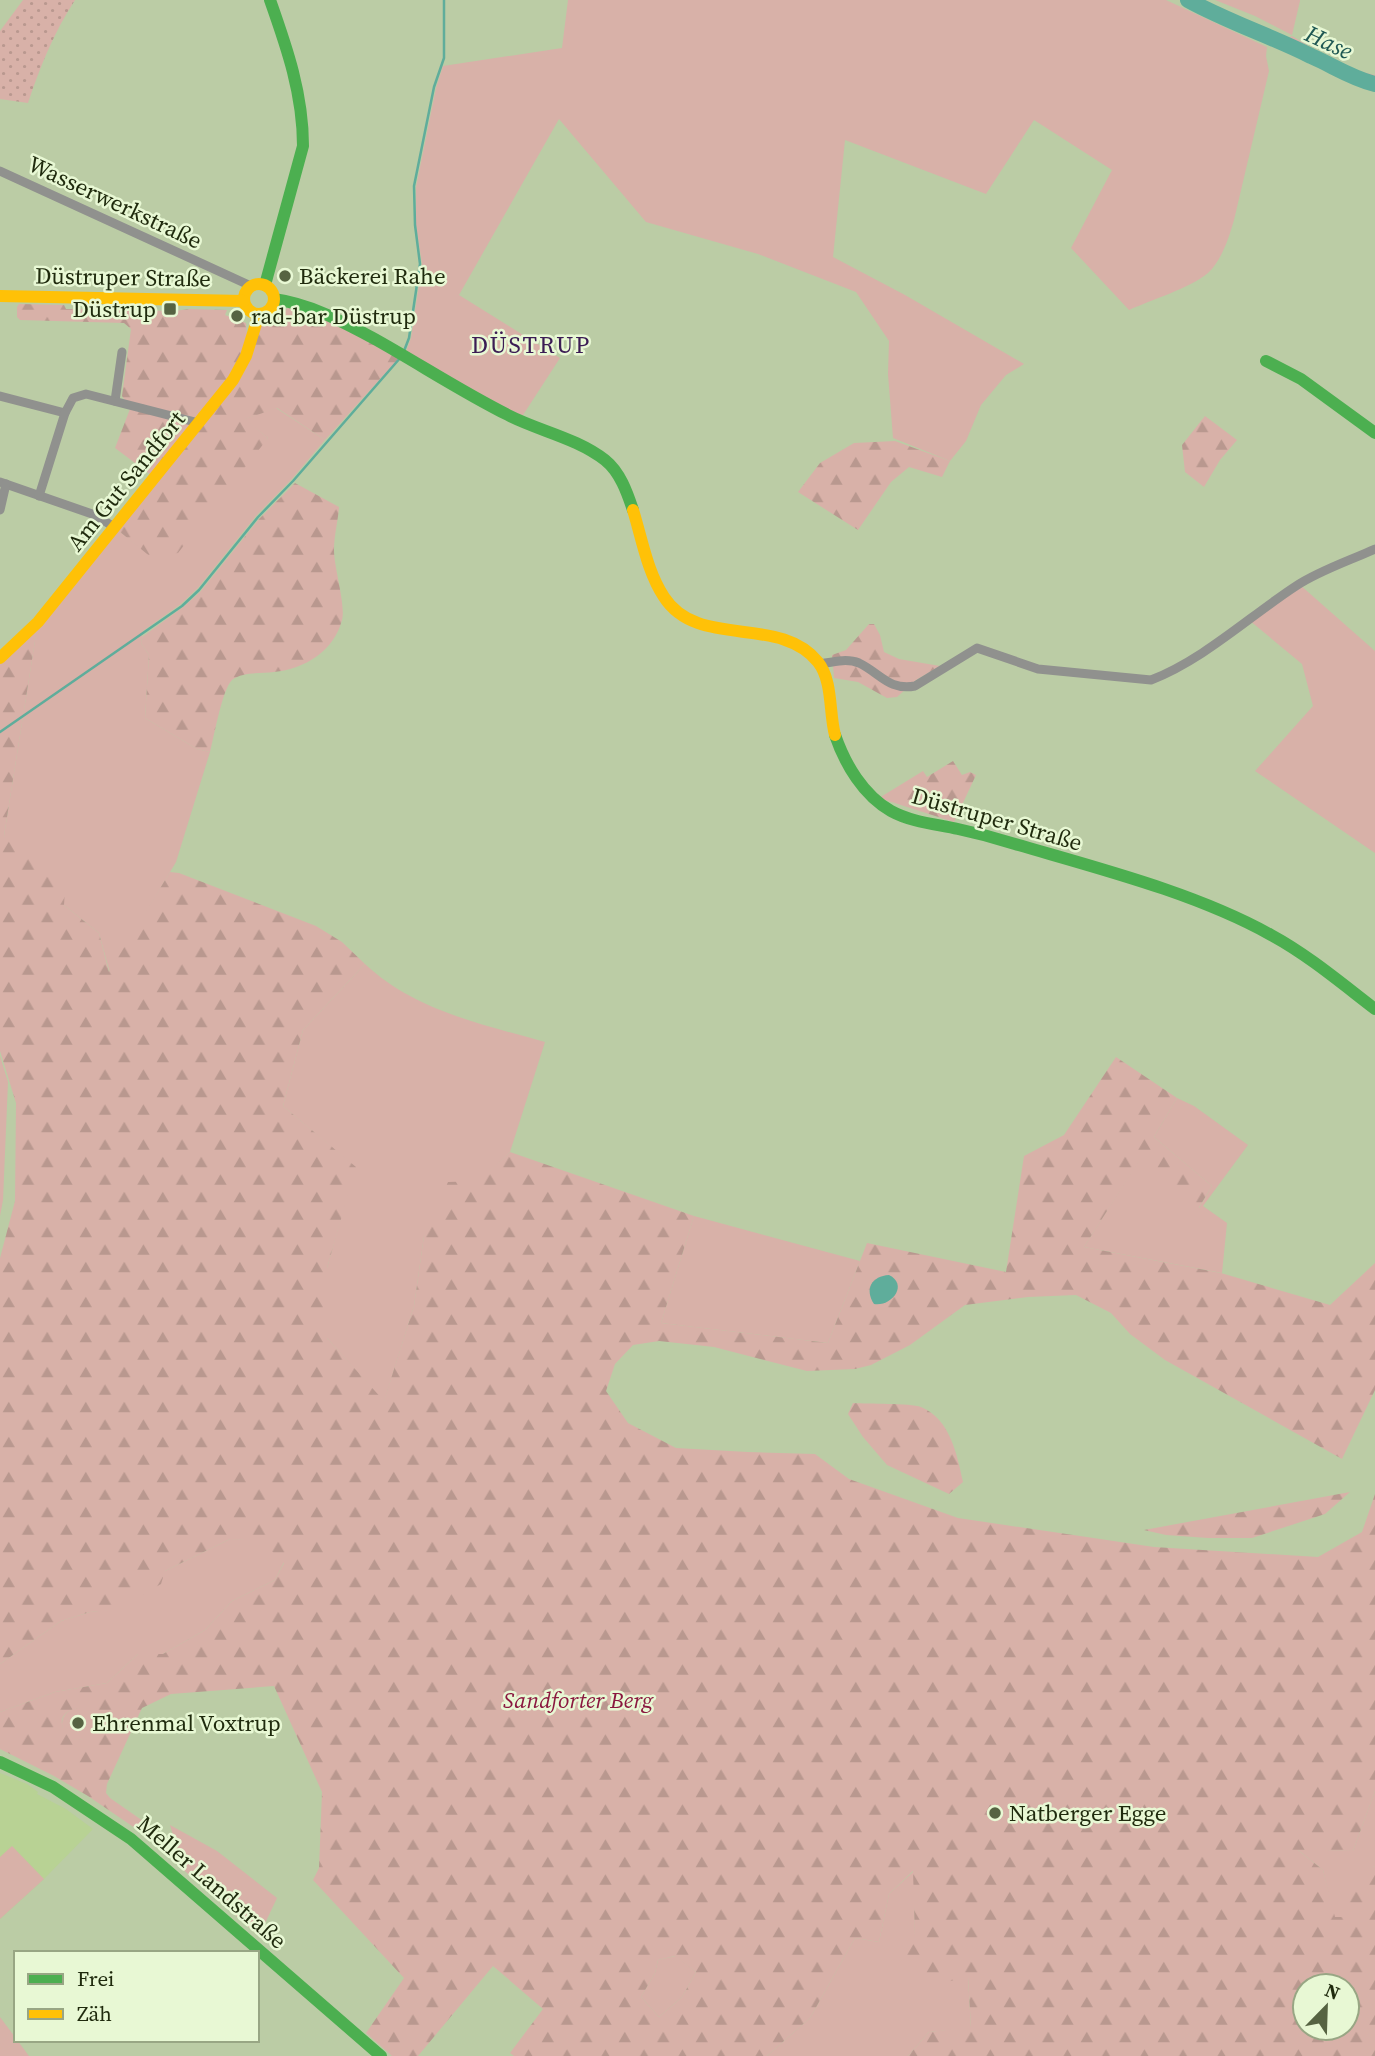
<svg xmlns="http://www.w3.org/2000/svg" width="1375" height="2056" viewBox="0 0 1375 2056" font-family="'Source Serif 4',serif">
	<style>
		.built { fill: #b8d294 }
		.grass { fill: #d8b1a8 }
		.forest { fill: url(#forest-firs); fill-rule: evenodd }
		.garden { fill: url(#garden-dots) }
		.water { fill: #5fad9b }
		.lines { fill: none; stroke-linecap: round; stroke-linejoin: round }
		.stream { stroke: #5fad9b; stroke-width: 2.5 }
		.river { stroke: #5fad9b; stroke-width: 16 }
		.street { stroke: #90918e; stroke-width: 9 }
		.fast { stroke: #4caf50; stroke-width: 12 }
		.slow { stroke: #ffc107; stroke-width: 12 }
		.poi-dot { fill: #566342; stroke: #e8f8d4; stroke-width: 2.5 }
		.labels { text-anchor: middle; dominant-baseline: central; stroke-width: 5; stroke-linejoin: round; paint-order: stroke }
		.street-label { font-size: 23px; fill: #1f2a0d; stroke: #e8f8d4 }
		.poi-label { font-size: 23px; fill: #1f2a0d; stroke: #e8f8d4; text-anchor: start }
		.park-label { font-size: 23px; font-style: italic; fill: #8a183f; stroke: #e8f8d4 }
		.water-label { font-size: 24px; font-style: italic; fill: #1f5853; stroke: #e8f8d4 }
		.neighbourhood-label { font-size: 24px; letter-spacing: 2px; fill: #3b1c54; stroke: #e8f8d4 }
	</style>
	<defs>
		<pattern id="forest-firs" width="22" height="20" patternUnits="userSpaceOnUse" patternTransform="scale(1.75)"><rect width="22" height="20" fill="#d8b1a8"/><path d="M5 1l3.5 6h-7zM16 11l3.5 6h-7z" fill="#b9988f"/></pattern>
		<pattern id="garden-dots" width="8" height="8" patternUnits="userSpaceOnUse" patternTransform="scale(1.75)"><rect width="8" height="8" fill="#d8b1a8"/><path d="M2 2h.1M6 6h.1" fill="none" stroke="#b9988f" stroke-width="1.8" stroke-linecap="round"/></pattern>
	</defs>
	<rect width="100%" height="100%" fill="#bbcca5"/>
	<!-- built -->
	<polygon class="built" points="0,1773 27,1784 38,1792 37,1794 66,1809 93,1829 44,1879 0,1919"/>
	<!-- grass -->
	<g class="grass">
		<path d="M 568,0 L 1166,0 L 1267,47 L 1266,56 L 1269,71 L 1234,220 C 1229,237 1222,260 1208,273 C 1190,288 1151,300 1129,310 L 1071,248 L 1112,170 L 1034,120 L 986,194 L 845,140 L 833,257 L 905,295 L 1024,364 L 1006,375 L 981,405 L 966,441 L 950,461 L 893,438 L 888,374 L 889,341 L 856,292 L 758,254 L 646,222 L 559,119 L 459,295 L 560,358 L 523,415 L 519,416 L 406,352 L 411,338 L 422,264 L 416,225 L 416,187 L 436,88 L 443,66 L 562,48 Z"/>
		<polygon points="1215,0 1300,0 1300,1 1292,35 1255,16"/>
		<path d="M 1292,36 L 1345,68 L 1375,75 L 1375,84 C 1343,76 1314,57 1283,43 Z"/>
		<polygon points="276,408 325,440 291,480 256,516 198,588 181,604 143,631 141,643 149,655 145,718 197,749 210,752 176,862 110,973 99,933 64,905 4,836 38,622 114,527 152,557 268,438 244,419"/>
		<polygon points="1299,584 1375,651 1375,853 1255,771 1313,706 1302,664 1249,620"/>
		<path d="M 365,964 C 414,1010 481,1024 545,1042 L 510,1152 L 424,1236 L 414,1306 L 384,1402 L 327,1338 L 327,1268 L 355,1167 L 283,1106 L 303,1030 Z"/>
		<polygon points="0,1056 8,1082 3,1200 0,1216"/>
		<polygon points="1177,1098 1194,1106 1248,1145 1203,1206 1227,1223 1222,1273 1084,1247 1139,1160 1199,1208 1212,1186 1154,1137"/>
		<polygon points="694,1216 860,1261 828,1343 661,1323"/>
		<polygon points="230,1539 261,1540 284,1562 275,1580 232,1601 205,1630 163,1654 138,1654 107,1683 55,1692 0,1712 0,1664 61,1621 90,1612 116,1609 165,1571"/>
		<circle cx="78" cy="1724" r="16"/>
		<polygon points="1375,1791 1375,1866 1367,1869 1347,1918 1334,1917 1323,1870 1297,1849 1353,1851"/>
		<polygon points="170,1825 217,1851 277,1898 259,1936 171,1859 170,1848 174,1838"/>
		<polygon points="12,1846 44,1879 0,1919 0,1857"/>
		<polygon points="914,1871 915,1937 968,1977 971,2028 929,2032 908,2056 767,2056 810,2018 855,1938 879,1942 889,1894"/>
		<polygon points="676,1956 696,1972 682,1997 659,2017 641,1997 655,1973 658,1960"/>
		<polygon points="0,2017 29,2056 0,2056"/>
	</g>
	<!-- forest -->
	<g class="forest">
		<polygon points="19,304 64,305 66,309 174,311 190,309 227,310 225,315 246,323 247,336 279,310 287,309 290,305 323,316 399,358 325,440 277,408 245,419 268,438 178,553 152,558 114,527 155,478 115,448 130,409 122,396 131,329 124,323 20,320 17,317 17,307"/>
		<polygon points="1205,416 1237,440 1220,460 1204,487 1185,472 1182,445"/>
		<polygon points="895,441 950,461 942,477 909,467 891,482 858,530 798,492 820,463 854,443"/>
		<path d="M 295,483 L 339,507 C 338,521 334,536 334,550 C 334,568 346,605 342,620 C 334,651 305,669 274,672 C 261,674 243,671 232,680 C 222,690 214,737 210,752 L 197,749 L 145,718 L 149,655 L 141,643 L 142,637 L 183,607 L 200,592 L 259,519 Z"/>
		<path d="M 38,622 L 4,836 L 66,875 L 64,905 L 99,933 L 109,972 L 170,872 L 179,873 L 316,926 L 342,942 L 365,964 L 303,1030 L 283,1106 L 356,1167 L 327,1268 L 327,1338 L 384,1401 L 414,1306 L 424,1236 L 448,1182 L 479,1181 L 510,1152 L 694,1216 L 661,1323 L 828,1343 L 867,1243 L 1006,1272 L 1024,1156 L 1064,1135 L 1116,1057 L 1177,1098 L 1154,1137 L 1212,1186 L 1198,1209 L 1139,1161 L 1084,1247 L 1221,1273 L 1330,1305 L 1375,1263 L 1375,1390 L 1342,1459 L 1165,1360 L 1130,1334 L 1111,1313 L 1076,1295 L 1028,1297 L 965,1305 L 910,1345 L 871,1365 L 855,1369 L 807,1371 L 714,1347 L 659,1341 L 633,1345 L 615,1364 L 606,1391 L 628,1423 L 676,1448 L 748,1452 L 815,1454 L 849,1479 L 958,1518 L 1154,1547 L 1318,1557 L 1362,1532 L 1375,1494 L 1375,1791 L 1353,1851 L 1298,1850 L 1323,1870 L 1335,1917 L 1347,1917 L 1349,1873 L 1375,1866 L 1375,2056 L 908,2056 L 929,2032 L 971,2027 L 968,1977 L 921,1988 L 901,1955 L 915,1937 L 913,1871 L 889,1894 L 879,1942 L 855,1938 L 810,2018 L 767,2056 L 514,2056 L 510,2053 L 543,2009 L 493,1966 L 418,2056 L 392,2056 L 366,2033 L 404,1978 L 313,1880 L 319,1868 L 322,1792 L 274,1686 L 171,1694 L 142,1708 L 107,1784 L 106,1793 L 110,1798 L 156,1830 L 158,1835 L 154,1841 L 88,1796 L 54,1776 L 0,1749 L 0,1712 L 55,1692 L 107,1683 L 138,1654 L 163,1654 L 205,1630 L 232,1601 L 275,1580 L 284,1563 L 261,1541 L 230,1539 L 165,1571 L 161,1584 L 116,1610 L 90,1612 L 61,1621 L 0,1664 L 0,1258 L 15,1201 L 16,1103 L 0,1051 L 0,658 ZM 78,1708 L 88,1712 C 93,1718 96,1725 90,1733 C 73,1756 43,1714 78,1708 ZM 675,1956 L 696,1972 L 682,1997 L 659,2017 L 641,1997 L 655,1973 L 658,1960 ZM 1305,1986 L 1347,1986 L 1347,2028 L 1305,2028 Z"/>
		<polygon points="869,624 874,624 880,635 884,652 899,659 940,666 916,680 897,697 887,698 858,682 834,678 832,655 846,650"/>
		<polygon points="953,761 962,775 970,772 976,775 954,822 879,798 923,771 927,777"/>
		<path d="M 853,1403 C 868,1404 910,1403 921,1407 C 950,1419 957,1454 963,1482 L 949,1494 L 887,1465 L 863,1437 L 848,1414 Z"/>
		<polygon points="1350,1492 1325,1514 1252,1538 1208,1538 1166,1535 1144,1530"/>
	</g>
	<!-- garden -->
	<path class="garden" d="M 23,0 L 75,0 C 54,32 40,67 28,103 L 0,99 L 0,31 Z"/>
	<!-- water -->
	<path class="water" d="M 889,1275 C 909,1285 891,1307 874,1304 C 864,1289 872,1276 889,1275 Z"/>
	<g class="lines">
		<!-- stream -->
		<g class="stream">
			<polyline points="404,351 409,338 420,264 415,225 414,186 434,87 444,58 444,0"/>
			<polyline points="0,732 182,606 199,590 258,517 293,481 401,357"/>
		</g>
		<!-- river -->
		<path class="river" d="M 1188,0 C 1228,22 1271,36 1311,56 C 1334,66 1351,78 1375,84"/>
		<!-- street -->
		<g class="street">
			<polyline points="0,171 251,286"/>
			<polyline points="0,396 65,413"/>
			<polyline points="115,401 122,352"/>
			<polyline points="0,482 95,515 114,527"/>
			<polyline points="39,496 65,413 73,398 86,394 199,423"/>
			<polyline points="0,510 6,484"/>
			<path d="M 820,664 C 832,662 847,658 859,663 C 880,673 889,691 915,686 L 977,648 L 1038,669 L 1151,680 C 1203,660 1250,616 1296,586 C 1318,571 1351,560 1375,549"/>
		</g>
		<!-- fast -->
		<g class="fast">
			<path d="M 265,285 L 303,146 C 303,94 287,48 270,0"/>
			<path d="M 274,299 C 310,304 341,321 373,338 C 418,363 462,392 508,415 C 539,431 577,438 605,460 C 620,472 627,492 633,510"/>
			<polyline points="1266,361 1301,379 1375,433"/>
			<path d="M 835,735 C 845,764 863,795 891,811 C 911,822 935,824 958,829 C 977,833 996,838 1015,844 C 1097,868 1196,893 1271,935 C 1308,955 1341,983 1375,1009"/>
			<polyline points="0,1762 53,1787 131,1839 381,2056"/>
		</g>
		<!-- slow -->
		<g class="slow">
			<circle cx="259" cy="299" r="15"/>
			<polyline points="0,296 244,301"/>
			<path d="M 633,510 C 642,539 647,571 664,597 C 698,650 780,614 818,662 C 833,681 829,713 835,735"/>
			<polyline points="0,658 38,622 233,380 246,356 259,314"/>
		</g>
	</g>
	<!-- markers -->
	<g class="poi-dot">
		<circle cx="285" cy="276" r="7"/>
		<rect x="163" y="302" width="14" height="14" rx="3.5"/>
		<circle cx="237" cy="316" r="7"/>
		<circle cx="78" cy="1723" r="7"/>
		<circle cx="995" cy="1813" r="7"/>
	</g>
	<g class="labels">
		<!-- street labels -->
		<g class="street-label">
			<text transform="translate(115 202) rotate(25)">Wasserwerkstraße</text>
			<text transform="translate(123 277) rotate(1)">Düstruper Straße</text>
			<text transform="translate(126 481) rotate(-51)">Am Gut Sandfort</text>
			<text transform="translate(997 819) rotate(16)">Düstruper Straße</text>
			<text transform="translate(212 1882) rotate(41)">Meller Landstraße</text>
		</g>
		<!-- poi labels -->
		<g class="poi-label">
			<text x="299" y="276">Bäckerei Rahe</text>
			<text x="156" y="309" text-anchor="end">Düstrup</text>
			<text x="251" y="316">rad-bar Düstrup</text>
			<text x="92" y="1723">Ehrenmal Voxtrup</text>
			<text x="1009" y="1813">Natberger Egge</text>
		</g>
		<!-- park labels -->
		<g class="park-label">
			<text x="578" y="1700">Sandforter Berg</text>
		</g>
		<!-- water labels -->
		<g class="water-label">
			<text transform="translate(1329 42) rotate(25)">Hase</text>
		</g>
		<!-- neighbourhood labels -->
		<g class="neighbourhood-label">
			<text x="531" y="344">DÜSTRUP</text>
		</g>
	</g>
	<!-- legend -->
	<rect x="14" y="1951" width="245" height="91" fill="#e8f8d4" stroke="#98a684" stroke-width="2"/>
	<rect x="28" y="1974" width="35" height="10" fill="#4caf50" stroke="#98a684" stroke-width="2"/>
	<text x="77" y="1986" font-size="21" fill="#1f2a0d">Frei</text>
	<rect x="28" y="2009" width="35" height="10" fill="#ffc107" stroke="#98a684" stroke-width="2"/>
	<text x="77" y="2021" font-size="21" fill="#1f2a0d">Zäh</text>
	<!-- north arrow -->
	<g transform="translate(1326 2007) rotate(23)"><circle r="33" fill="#e8f8d4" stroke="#98a684" stroke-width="2"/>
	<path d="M0-5L12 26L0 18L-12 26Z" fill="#566342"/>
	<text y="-10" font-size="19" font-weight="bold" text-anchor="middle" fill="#1f2a0d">N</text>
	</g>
</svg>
